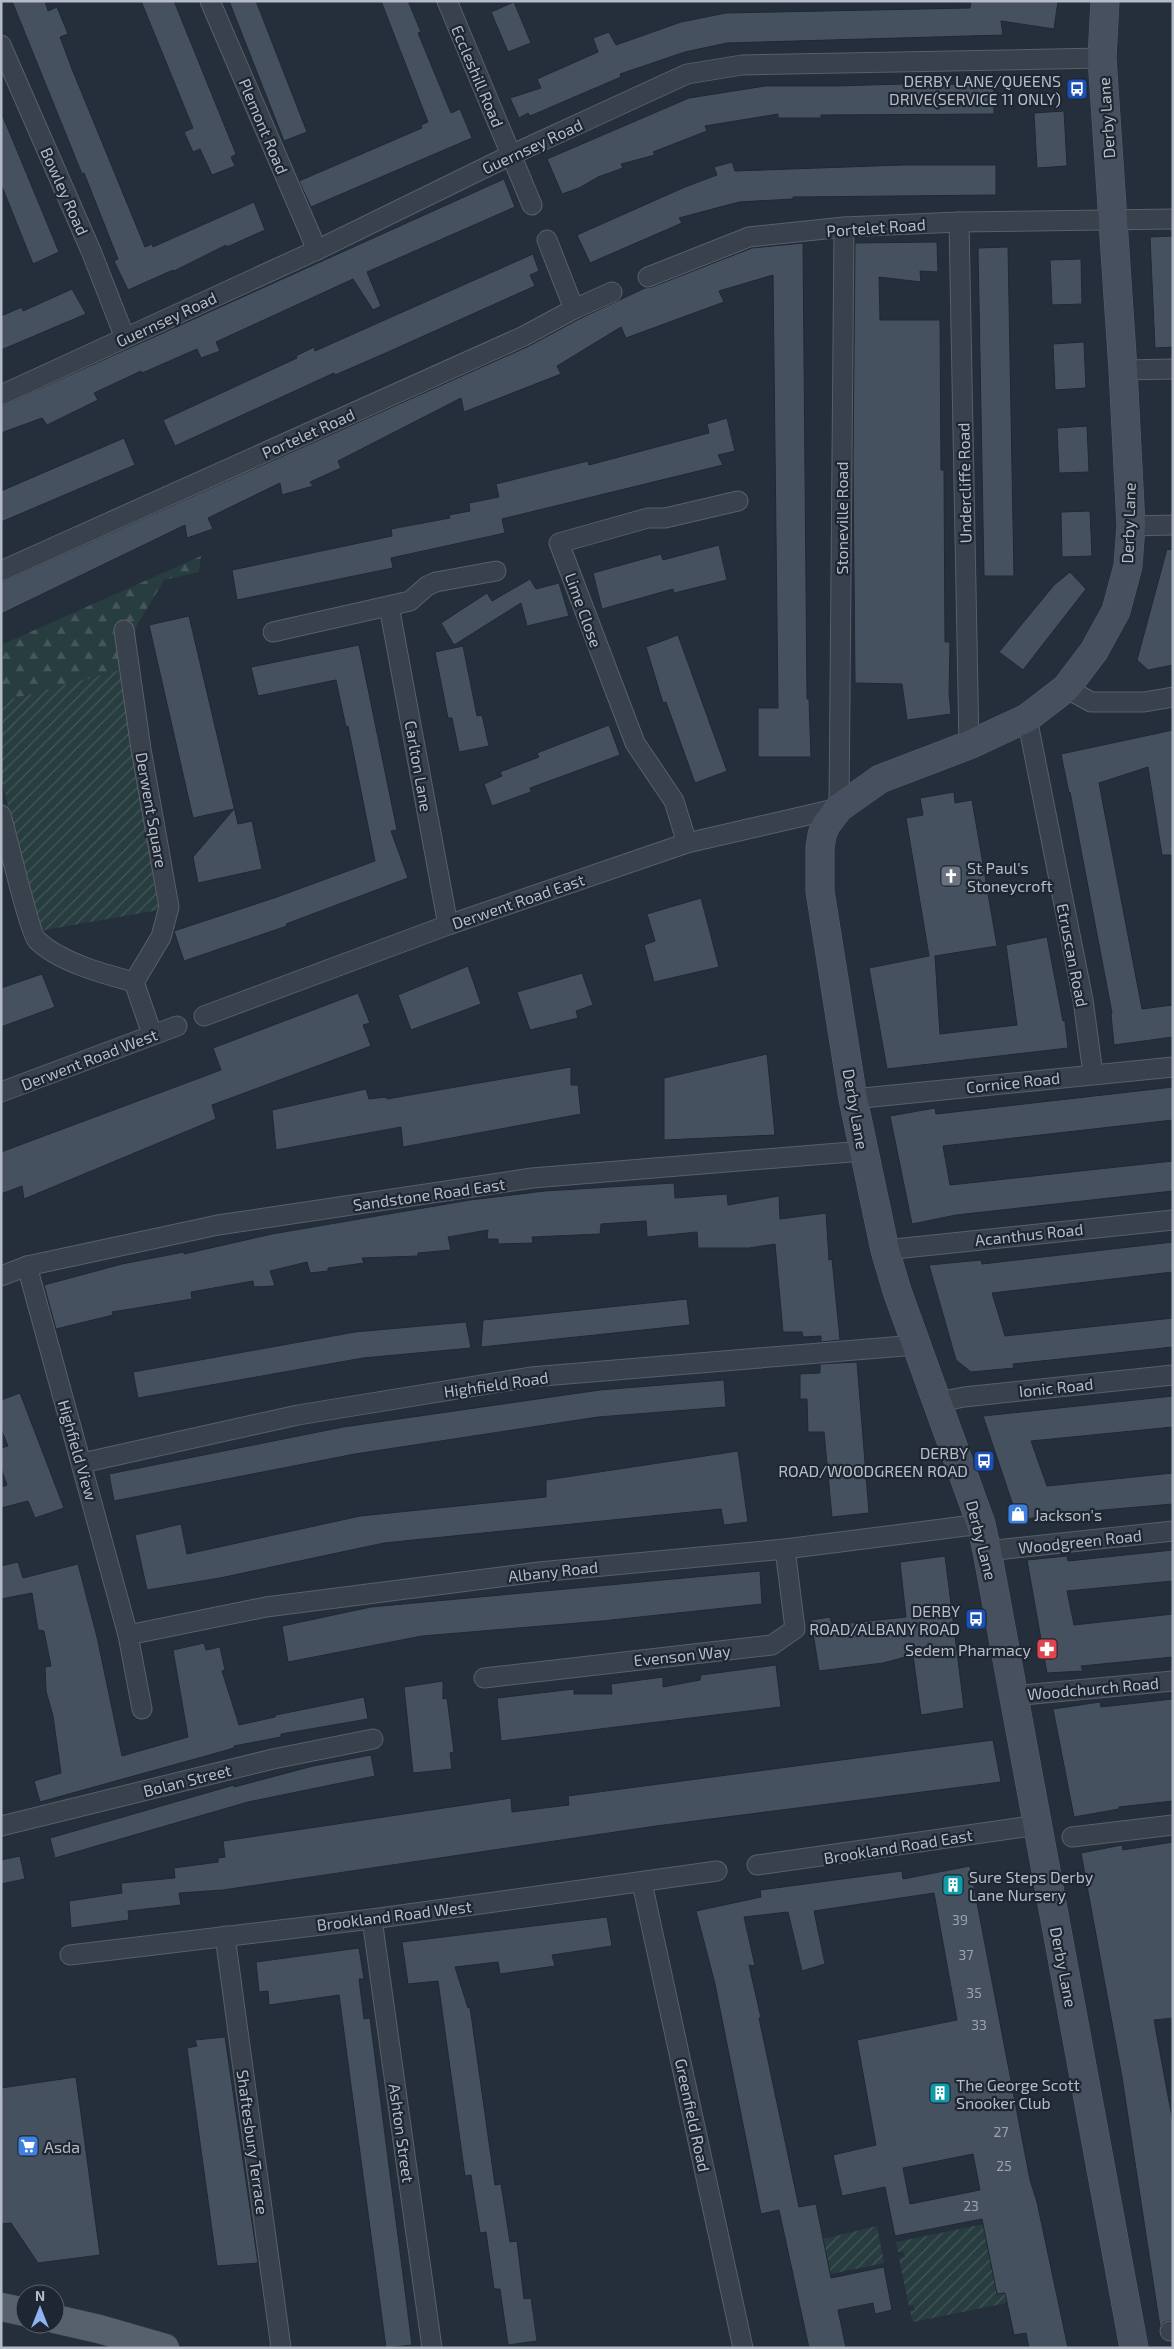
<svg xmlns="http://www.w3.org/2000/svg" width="1174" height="2349" viewBox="0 0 1174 2349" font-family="'Exo 2',sans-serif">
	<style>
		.forest { fill: url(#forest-firs) }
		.garden { fill: url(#garden-furrows) }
		.building { fill: #465160; stroke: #202834; fill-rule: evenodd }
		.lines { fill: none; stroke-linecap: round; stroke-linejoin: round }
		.street-casing { stroke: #575f6b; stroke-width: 21 }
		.secondary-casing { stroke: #575f6b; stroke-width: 29 }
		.primary-casing { stroke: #424a56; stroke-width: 29 }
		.street { stroke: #39414d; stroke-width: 19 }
		.secondary { stroke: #47505f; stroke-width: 28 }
		.primary { stroke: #57606d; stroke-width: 28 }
		.labels { text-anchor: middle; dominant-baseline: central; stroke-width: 4.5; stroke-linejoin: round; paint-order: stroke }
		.number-label { font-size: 14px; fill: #99a1ae }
		.street-label { font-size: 16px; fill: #b5bcc8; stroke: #1e2632 }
		.poi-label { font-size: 16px; fill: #b5bcc8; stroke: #1e2632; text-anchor: start }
	</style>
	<defs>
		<pattern id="forest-firs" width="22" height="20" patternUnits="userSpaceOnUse" patternTransform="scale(1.25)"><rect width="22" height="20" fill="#283d3f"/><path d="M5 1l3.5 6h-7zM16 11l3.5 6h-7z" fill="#455759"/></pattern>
		<pattern id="garden-furrows" width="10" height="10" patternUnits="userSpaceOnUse" patternTransform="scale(1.25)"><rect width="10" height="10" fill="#283d3f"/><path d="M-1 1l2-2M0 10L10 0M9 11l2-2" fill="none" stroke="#455759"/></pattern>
	</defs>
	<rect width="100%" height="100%" fill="#252f3c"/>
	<!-- forest -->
	<polygon class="forest" points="201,556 199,572 164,580 136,627 134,659 119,699 20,797 7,802 1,781 1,645"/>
	<!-- garden -->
	<g class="garden">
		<polygon points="120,670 159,910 39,931 8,807 1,770 1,702"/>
		<polygon points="999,2221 985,2237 990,2259 1007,2256 993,2271 997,2294 1014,2291 1016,2301 913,2322 910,2311 915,2310 913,2305 909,2306 899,2258 905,2257 903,2251 898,2252 896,2242"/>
		<polygon points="877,2226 884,2263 831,2274 823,2239"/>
	</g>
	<!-- building -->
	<g class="building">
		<polygon points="12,1 45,1 48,11 57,7 68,34 60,37 72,69 145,247 152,244 153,247 254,202 265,230 227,247 226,245 174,271 173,270 128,290 114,261 118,259 84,173 82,174"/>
		<polygon points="141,1 174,1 236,154 231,157 235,166 212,175 200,149 193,152 184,132 193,128"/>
		<polygon points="229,1 256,1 307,132 284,141"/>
		<polygon points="381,1 408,1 421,32 418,33 451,113 460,109 472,138 311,207 299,181 422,128 421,125 428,122"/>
		<polygon points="971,1 1058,1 1054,29 1001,21 1003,35 727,43 685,52 620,74 621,77 530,116 528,113 519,118 510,98 541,88 537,79 598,52 593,38 609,32 616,45 681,22 726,13 970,8"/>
		<polygon points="514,2 531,43 508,52 491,12"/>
		<polygon points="994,82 994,114 821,115 821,118 778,118 778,114 705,126 707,131 653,152 655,155 621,164 623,168 598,177 579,188 562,194 547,159 689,98 765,86 836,86 937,83 937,85"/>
		<polygon points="1064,111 1067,166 1037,168 1034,113"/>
		<polygon points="1,112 59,252 33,264 1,184"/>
		<polygon points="732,162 735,171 902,165 996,165 996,195 793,197 793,199 739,202 679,218 682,223 590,263 577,235 685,187 717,175 714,167"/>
		<polygon points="504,179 515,207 367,272 381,306 373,310 353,279 216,342 220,351 201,358 197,349 142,373 141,371 94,393 98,400 47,425 42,418 1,433 1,406"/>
		<polygon points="1173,236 1173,347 1155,348 1150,237"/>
		<polygon points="937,242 938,272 920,271 921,282 879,277 880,320 940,320 941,470 944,470 945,642 950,642 949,693 951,714 907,720 902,684 855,683 853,465 855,243"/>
		<polygon points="803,243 807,699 809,699 811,757 758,757 758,708 778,708 773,275 719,291 724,302 626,338 621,327 557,366 561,374 464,412 461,398 338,461 341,468 310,482 313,486 282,495 280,483 208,518 213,529 187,538 185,525 1,614 1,582 529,346 579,319 645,288 652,287 752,248"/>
		<polygon points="1008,247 1014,576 984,576 978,248"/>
		<polygon points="533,254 539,271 530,275 535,286 388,352 335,375 334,373 175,446 163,420 297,358 296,356 314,347 315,351"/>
		<polygon points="1081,259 1082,304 1052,305 1050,260"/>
		<polygon points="72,289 86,314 1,350 1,316 22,307 23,311"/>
		<polygon points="1084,342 1086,388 1055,390 1053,344"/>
		<polygon points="727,418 735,451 718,455 723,465 502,519 505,533 391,558 393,568 237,600 232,570 392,536 391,529 450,518 449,515 470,511 469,503 499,497 496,484 588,461 589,465 709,433 707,424"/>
		<polygon points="1087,426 1089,472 1059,473 1057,428"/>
		<polygon points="124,438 135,465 1,522 1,491"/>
		<polygon points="1090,511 1092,556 1062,557 1061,512"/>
		<polygon points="719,545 727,580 674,593 673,589 602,609 593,573 661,554 663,560"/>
		<polygon points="1167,549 1173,550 1173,665 1148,670 1137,660"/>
		<polygon points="1070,572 1086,589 1023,670 999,652 1054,585"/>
		<polygon points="530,579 536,589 559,583 569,616 527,626 521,603 454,645 441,623 487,593 492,601"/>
		<polygon points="189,616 238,824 252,821 262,869 198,883 193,857 234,809 193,818 149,625"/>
		<polygon points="678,635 727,771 695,783 666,702 663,703 646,647"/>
		<polygon points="359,645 397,830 391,831 408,878 286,924 287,926 184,961 174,931 277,897 375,861 348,726 346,727 336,680 258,696 251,667"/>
		<polygon points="463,646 477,716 482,715 489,746 459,752 452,718 448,718 435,652"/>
		<polygon points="609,725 620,755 530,788 531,792 492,806 484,784 502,776 500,772 539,757 537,753"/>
		<polygon points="1173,730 1173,855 1162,855 1148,767 1099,783 1142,1009 1173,1005 1173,1037 1114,1045 1111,1014 1112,1013 1070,792 1069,793 1061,754"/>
		<polygon points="954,792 955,803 972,800 997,946 935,956 940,1034 1017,1025 1006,945 1047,937 1063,1021 1065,1021 1068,1048 887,1069 869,968 929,956 906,818 923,815 920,798"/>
		<polygon points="701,898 719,967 654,982 644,945 655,941 647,914"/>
		<polygon points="468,966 481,1004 411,1030 398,995"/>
		<polygon points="582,973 593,1005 576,1011 578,1018 530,1030 517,992"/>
		<polygon points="42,974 55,1007 1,1027 1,988"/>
		<polygon points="358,993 370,1023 363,1025 371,1046 212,1105 216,1119 24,1199 22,1186 1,1194 1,1152 221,1070 213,1048"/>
		<polygon points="767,1054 775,1135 664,1140 664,1078"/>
		<polygon points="571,1067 571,1085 578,1085 581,1114 403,1147 401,1127 276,1150 272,1110 366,1089 369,1099 386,1097 387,1099"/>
		<polygon points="1173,1087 1173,1120 943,1146 950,1185 1173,1161 1173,1191 956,1215 912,1224 890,1116 935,1108 936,1114"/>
		<polygon points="674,1183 675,1198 727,1194 728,1205 779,1196 780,1219 826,1213 829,1260 832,1259 840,1340 821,1342 821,1336 803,1337 802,1332 783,1332 775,1244 749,1248 698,1248 697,1232 647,1237 646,1221 601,1224 600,1234 532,1237 533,1243 498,1244 498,1239 487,1239 488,1230 448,1237 451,1250 418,1253 418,1256 362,1258 364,1263 328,1268 328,1271 310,1273 307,1262 270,1271 275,1286 254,1287 253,1281 191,1292 192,1299 112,1312 113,1315 56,1329 44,1285 122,1264 184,1252 184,1254 272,1234 470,1200 545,1191"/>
		<polygon points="1173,1242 1173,1272 992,1293 1005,1336 1173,1318 1173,1347 1013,1364 1014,1368 971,1372 956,1360 929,1265 981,1260 982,1264"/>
		<polygon points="687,1299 690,1325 481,1347 483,1320"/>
		<polygon points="466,1322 471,1348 363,1358 138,1398 133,1372 355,1332"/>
		<polygon points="857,1362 869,1513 832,1517 824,1432 808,1432 807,1399 800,1399 800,1374 820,1373 820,1364"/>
		<polygon points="724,1380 726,1407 598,1417 355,1454 114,1501 109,1474 343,1427 600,1390"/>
		<polygon points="20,1393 64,1508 35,1518 28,1501 1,1508 1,1487 7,1485 1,1468 1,1448 8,1446 1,1429 1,1400"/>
		<polygon points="1173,1396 1173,1427 1031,1441 1047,1486 1173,1473 1173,1504 1080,1512 1026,1519 1015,1511 983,1416"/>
		<polygon points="738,1451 748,1522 724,1525 721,1509 384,1543 220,1578 147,1590 135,1535 181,1524 187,1554 360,1516 546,1497 546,1480"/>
		<polygon points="1173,1550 1173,1581 1067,1591 1074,1625 1173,1614 1173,1657 1081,1666 1083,1671 1047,1673 1027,1560 1067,1556 1068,1561"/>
		<polygon points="945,1556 964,1708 921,1715 913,1655 883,1663 819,1671 811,1620 830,1617 832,1625 906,1617 900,1562"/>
		<polygon points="18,1562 23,1578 78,1564 97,1637 122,1756 188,1737 173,1650 204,1643 206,1650 220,1647 225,1670 222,1671 239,1725 275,1717 276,1715 364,1697 368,1719 281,1734 281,1737 234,1746 234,1748 213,1754 40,1802 34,1781 61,1773 53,1716 46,1691 45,1667 51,1666 44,1631 38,1630 32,1593 1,1599 1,1566"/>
		<polygon points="760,1571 762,1604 602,1621 422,1636 288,1662 282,1626 371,1607"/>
		<polygon points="776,1665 781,1707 501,1741 497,1698 574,1689 574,1694 612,1694 611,1684 663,1677 663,1687 700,1680 701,1675"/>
		<polygon points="443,1681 443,1699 447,1698 454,1752 450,1753 452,1769 413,1773 404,1687"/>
		<polygon points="1173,1699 1173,1801 1119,1807 1119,1809 1074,1817 1053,1709 1100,1702 1101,1707"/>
		<polygon points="993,1740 1001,1782 656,1826 223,1890 179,1893 181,1905 128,1911 129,1920 71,1928 69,1901 122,1893 121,1883 175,1878 174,1868 218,1862 218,1858 225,1857 223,1841 511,1798 512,1812 569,1805 568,1796"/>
		<polygon points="371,1755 375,1776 248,1802 55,1858 50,1838 234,1785 234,1787 313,1766"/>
		<polygon points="1173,1842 1173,2018 1154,2020 1173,2123 1173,2320 1164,2322 1160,2327 1122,2077 1081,1853 1122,1845 1123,1850"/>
		<polygon points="20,1856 25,1879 1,1884 1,1860"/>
		<path d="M 970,1866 L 1030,2180 L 1037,2202 L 1068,2348 L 1029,2348 L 1026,2333 L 1014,2335 L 1005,2293 L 997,2294 L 982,2219 L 895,2236 L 885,2187 L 842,2196 L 833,2155 L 876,2145 L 857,2040 L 957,2020 L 934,1893 L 814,1911 L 825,1964 L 802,1971 L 788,1912 L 744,1917 L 755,1966 L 749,1965 L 761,2018 L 759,2018 L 799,2207 L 816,2204 L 831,2278 L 884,2267 L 892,2310 L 875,2314 L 873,2303 L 838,2310 L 846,2348 L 809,2348 L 779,2210 L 761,2214 L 715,1984 L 696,1911 L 761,1897 L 760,1890 L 902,1871 L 903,1879 ZM 973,2154 L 980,2190 L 910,2204 L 903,2168 Z"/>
		<polygon points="607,1917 612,1946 552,1955 555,1966 500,1974 498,1962 455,1967 468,2008 470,2007 495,2185 501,2184 510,2242 517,2241 524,2299 531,2298 534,2319 537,2341 508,2345 500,2289 494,2289 486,2232 480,2233 471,2175 465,2176 438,1981 408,1984 402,1942"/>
		<polygon points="359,1948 364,1979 359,1979 364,2019 370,2018 412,2345 386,2348 339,1995 269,2005 268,1991 259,1992 256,1962"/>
		<polygon points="225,2037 258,2263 217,2266 187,2048 197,2046 195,2040"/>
		<polygon points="76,2077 100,2255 38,2263 11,2223 1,2224 1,2088"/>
	</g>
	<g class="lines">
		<!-- street casing -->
		<g class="street-casing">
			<g id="street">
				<polyline points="210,1 317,250"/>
				<polyline points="447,1 532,205"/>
				<polyline points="1,45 91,251 125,338"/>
				<polyline points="959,222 969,745"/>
				<polyline points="547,240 574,309"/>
				<polyline points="648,277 749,237 844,227 959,222 1173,219"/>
				<polyline points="1123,370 1173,369"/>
				<polyline points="1,395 317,250 511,155 687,74 742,65 1102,58"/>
				<polyline points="1131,526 1173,525"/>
				<polyline points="1,571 524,336 574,309 612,292"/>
				<polyline points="389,606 448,925"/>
				<polyline points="124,630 141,749 169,907 161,937 134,982"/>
				<polyline points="273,632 410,601 427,586 436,582 496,571"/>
				<polyline points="1066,688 1091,702 1144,702 1173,697"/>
				<polyline points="1027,718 1083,1000 1093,1074"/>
				<path d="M 1,815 C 6,832 30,934 37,940 C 59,962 104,974 134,982 L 152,1034"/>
				<polyline points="687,843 674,801 635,743 559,543 648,518 665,518 738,501"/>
				<polyline points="204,1016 448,925 687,843 839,808 844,227"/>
				<polyline points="1,1092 177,1026"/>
				<polyline points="853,1099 1173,1067"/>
				<polyline points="885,1250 1173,1220"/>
				<polyline points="27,1266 128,1635 142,1709"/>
				<polyline points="1,1276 27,1266 218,1225 532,1178 863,1151"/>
				<polyline points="939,1402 964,1397 1173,1375"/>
				<polyline points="82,1463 298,1415 531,1377 916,1345"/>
				<polyline points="987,1551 1173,1531"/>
				<polyline points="128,1635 266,1607 539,1572 785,1549 981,1524"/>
				<polyline points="484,1678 772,1645 795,1629 785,1549"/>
				<polyline points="1012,1696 1173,1681"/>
				<polyline points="1,1826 273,1759 373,1739"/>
				<polyline points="1072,1837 1173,1825"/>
				<polyline points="757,1865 1038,1825"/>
				<polyline points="642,1883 743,2348"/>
				<polyline points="372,1919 432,2348"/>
				<polyline points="225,1936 281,2348"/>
				<polyline points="70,1955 372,1919 717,1871"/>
				<polyline points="1170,2331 1173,2331"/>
			</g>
		</g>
		<!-- secondary casing -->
		<g class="secondary-casing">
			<polyline id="secondary" points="1105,1 1102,58 1123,370 1131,526 1128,566 1116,611 1094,651 1066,688 1027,718 969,745 880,779 839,808 826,825 822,835 820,848 820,891 853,1099 885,1250 897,1291 981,1524 987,1551 1134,2348"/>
		</g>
		<!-- primary casing -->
		<g class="primary-casing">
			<g id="primary">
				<polyline points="1,2307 25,2312"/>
				<polyline points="55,2319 99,2329 165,2348"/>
			</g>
		</g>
		<!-- street -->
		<use href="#street" class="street"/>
		<!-- secondary -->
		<use href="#secondary" class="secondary"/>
		<!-- primary -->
		<use href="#primary" class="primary"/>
	</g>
	<!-- icons -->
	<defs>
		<g id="bus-square" transform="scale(1.125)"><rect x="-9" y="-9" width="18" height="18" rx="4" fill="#1a4fb4" stroke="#1e2632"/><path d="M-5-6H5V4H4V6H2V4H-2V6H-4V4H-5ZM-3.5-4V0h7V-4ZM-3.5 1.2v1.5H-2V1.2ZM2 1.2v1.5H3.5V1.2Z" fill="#fff"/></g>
		<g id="church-square" transform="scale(1.125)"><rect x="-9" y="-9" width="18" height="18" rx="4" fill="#6b7280" stroke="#1e2632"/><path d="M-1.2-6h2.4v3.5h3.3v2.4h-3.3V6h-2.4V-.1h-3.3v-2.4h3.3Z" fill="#fff"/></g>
		<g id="shop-square" transform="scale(1.125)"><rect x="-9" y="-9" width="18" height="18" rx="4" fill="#3f7fe0" stroke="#1e2632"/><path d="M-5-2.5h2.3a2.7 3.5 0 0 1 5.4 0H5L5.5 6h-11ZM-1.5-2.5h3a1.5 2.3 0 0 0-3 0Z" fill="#fff"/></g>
		<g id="pharmacy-square" transform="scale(1.125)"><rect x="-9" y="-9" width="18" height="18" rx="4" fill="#e0444e" stroke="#1e2632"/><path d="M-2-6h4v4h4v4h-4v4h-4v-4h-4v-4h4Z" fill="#fff"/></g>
		<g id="building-square" transform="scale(1.125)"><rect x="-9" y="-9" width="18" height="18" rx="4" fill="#0f9aa8" stroke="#1e2632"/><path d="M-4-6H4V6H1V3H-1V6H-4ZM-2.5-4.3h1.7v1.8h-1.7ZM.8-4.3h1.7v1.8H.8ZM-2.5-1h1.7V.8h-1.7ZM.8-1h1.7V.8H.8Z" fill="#fff"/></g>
		<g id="supermarket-square" transform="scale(1.125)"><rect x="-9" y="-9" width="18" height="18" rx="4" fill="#3f7fe0" stroke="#1e2632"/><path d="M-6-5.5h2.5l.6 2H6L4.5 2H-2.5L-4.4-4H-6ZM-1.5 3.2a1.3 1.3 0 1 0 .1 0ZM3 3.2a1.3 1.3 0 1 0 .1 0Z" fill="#fff"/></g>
	</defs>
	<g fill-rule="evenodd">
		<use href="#bus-square" x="1077" y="89"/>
		<use href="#church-square" x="951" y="876"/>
		<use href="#bus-square" x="984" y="1461"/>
		<use href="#shop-square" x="1018" y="1514"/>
		<use href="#bus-square" x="976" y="1619"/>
		<use href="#pharmacy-square" x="1047" y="1649"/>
		<use href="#building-square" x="953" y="1885"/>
		<use href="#building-square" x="940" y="2093"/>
		<use href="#supermarket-square" x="28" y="2146"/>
	</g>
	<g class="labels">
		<!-- number labels -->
		<g class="number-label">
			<text x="960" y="1919">39</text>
			<text x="966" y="1954">37</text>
			<text x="974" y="1992">35</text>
			<text x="979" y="2024">33</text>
			<text x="1001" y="2131">27</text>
			<text x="1004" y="2165">25</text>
			<text x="971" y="2205">23</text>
		</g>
		<!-- street labels -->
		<g class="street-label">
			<text transform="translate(478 76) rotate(67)">Eccleshill Road</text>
			<text transform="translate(1106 118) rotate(-94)">Derby Lane</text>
			<text transform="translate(264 126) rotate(67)">Plemont Road</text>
			<text transform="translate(532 146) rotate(-25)">Guernsey Road</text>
			<text transform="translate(65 191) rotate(66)">Bowley Road</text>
			<text transform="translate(876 227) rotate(-4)">Portelet Road</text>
			<text transform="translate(166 319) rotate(-25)">Guernsey Road</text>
			<text transform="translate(308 433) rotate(-24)">Portelet Road</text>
			<text transform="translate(964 483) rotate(-91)">Undercliffe Road</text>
			<text transform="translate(841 518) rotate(-90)">Stoneville Road</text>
			<text transform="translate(1128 523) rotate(-88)">Derby Lane</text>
			<text transform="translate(584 610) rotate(70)">Lime Close</text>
			<text transform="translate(419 766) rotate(80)">Carlton Lane</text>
			<text transform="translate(152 810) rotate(80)">Derwent Square</text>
			<text transform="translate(518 901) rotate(-19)">Derwent Road East</text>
			<text transform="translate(1073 955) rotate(79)">Etruscan Road</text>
			<text transform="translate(89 1059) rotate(-21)">Derwent Road West</text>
			<text transform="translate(1013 1082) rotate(-6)">Cornice Road</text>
			<text transform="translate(856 1109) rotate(80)">Derby Lane</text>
			<text transform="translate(429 1194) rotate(-8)">Sandstone Road East</text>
			<text transform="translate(1029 1234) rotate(-6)">Acanthus Road</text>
			<text transform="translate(496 1384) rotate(-8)">Highfield Road</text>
			<text transform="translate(1056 1387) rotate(-6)">Ionic Road</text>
			<text transform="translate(78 1450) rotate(74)">Highfield View</text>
			<text transform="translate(982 1540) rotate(76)">Derby Lane</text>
			<text transform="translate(1080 1541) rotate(-6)">Woodgreen Road</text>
			<text transform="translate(553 1571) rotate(-6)">Albany Road</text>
			<text transform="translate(682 1655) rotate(-6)">Evenson Way</text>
			<text transform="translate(1093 1688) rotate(-5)">Woodchurch Road</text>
			<text transform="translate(187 1780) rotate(-14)">Bolan Street</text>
			<text transform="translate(898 1846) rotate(-9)">Brookland Road East</text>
			<text transform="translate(394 1915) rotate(-7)">Brookland Road West</text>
			<text transform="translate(1064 1967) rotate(79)">Derby Lane</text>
			<text transform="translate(693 2115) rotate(78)">Greenfield Road</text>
			<text transform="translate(402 2133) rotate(82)">Ashton Street</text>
			<text transform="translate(253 2142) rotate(82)">Shaftesbury Terrace</text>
		</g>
		<!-- poi labels -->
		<g class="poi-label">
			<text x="1061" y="80" text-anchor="end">DERBY LANE/QUEENS<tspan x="1061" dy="18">DRIVE(SERVICE 11 ONLY)</tspan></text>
			<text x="967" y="867">St Paul's<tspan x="967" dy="18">Stoneycroft</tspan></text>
			<text x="968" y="1452" text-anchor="end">DERBY<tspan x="968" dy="18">ROAD/WOODGREEN ROAD</tspan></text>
			<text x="1034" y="1514">Jackson's</text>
			<text x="960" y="1610" text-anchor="end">DERBY<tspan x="960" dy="18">ROAD/ALBANY ROAD</tspan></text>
			<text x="1031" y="1649" text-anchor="end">Sedem Pharmacy</text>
			<text x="969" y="1876">Sure Steps Derby<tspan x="969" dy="18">Lane Nursery</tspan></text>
			<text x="956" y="2084">The George Scott<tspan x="956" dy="18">Snooker Club</tspan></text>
			<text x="44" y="2146">Asda</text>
		</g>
	</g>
	<!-- border -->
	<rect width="1174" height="2349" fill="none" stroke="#b5bcc8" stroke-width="5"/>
	<!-- north arrow -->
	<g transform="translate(40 2309)"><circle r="24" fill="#1e2632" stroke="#5a626e"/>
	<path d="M0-4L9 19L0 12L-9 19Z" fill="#8eb4f3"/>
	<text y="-8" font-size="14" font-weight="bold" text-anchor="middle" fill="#b5bcc8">N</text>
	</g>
</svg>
